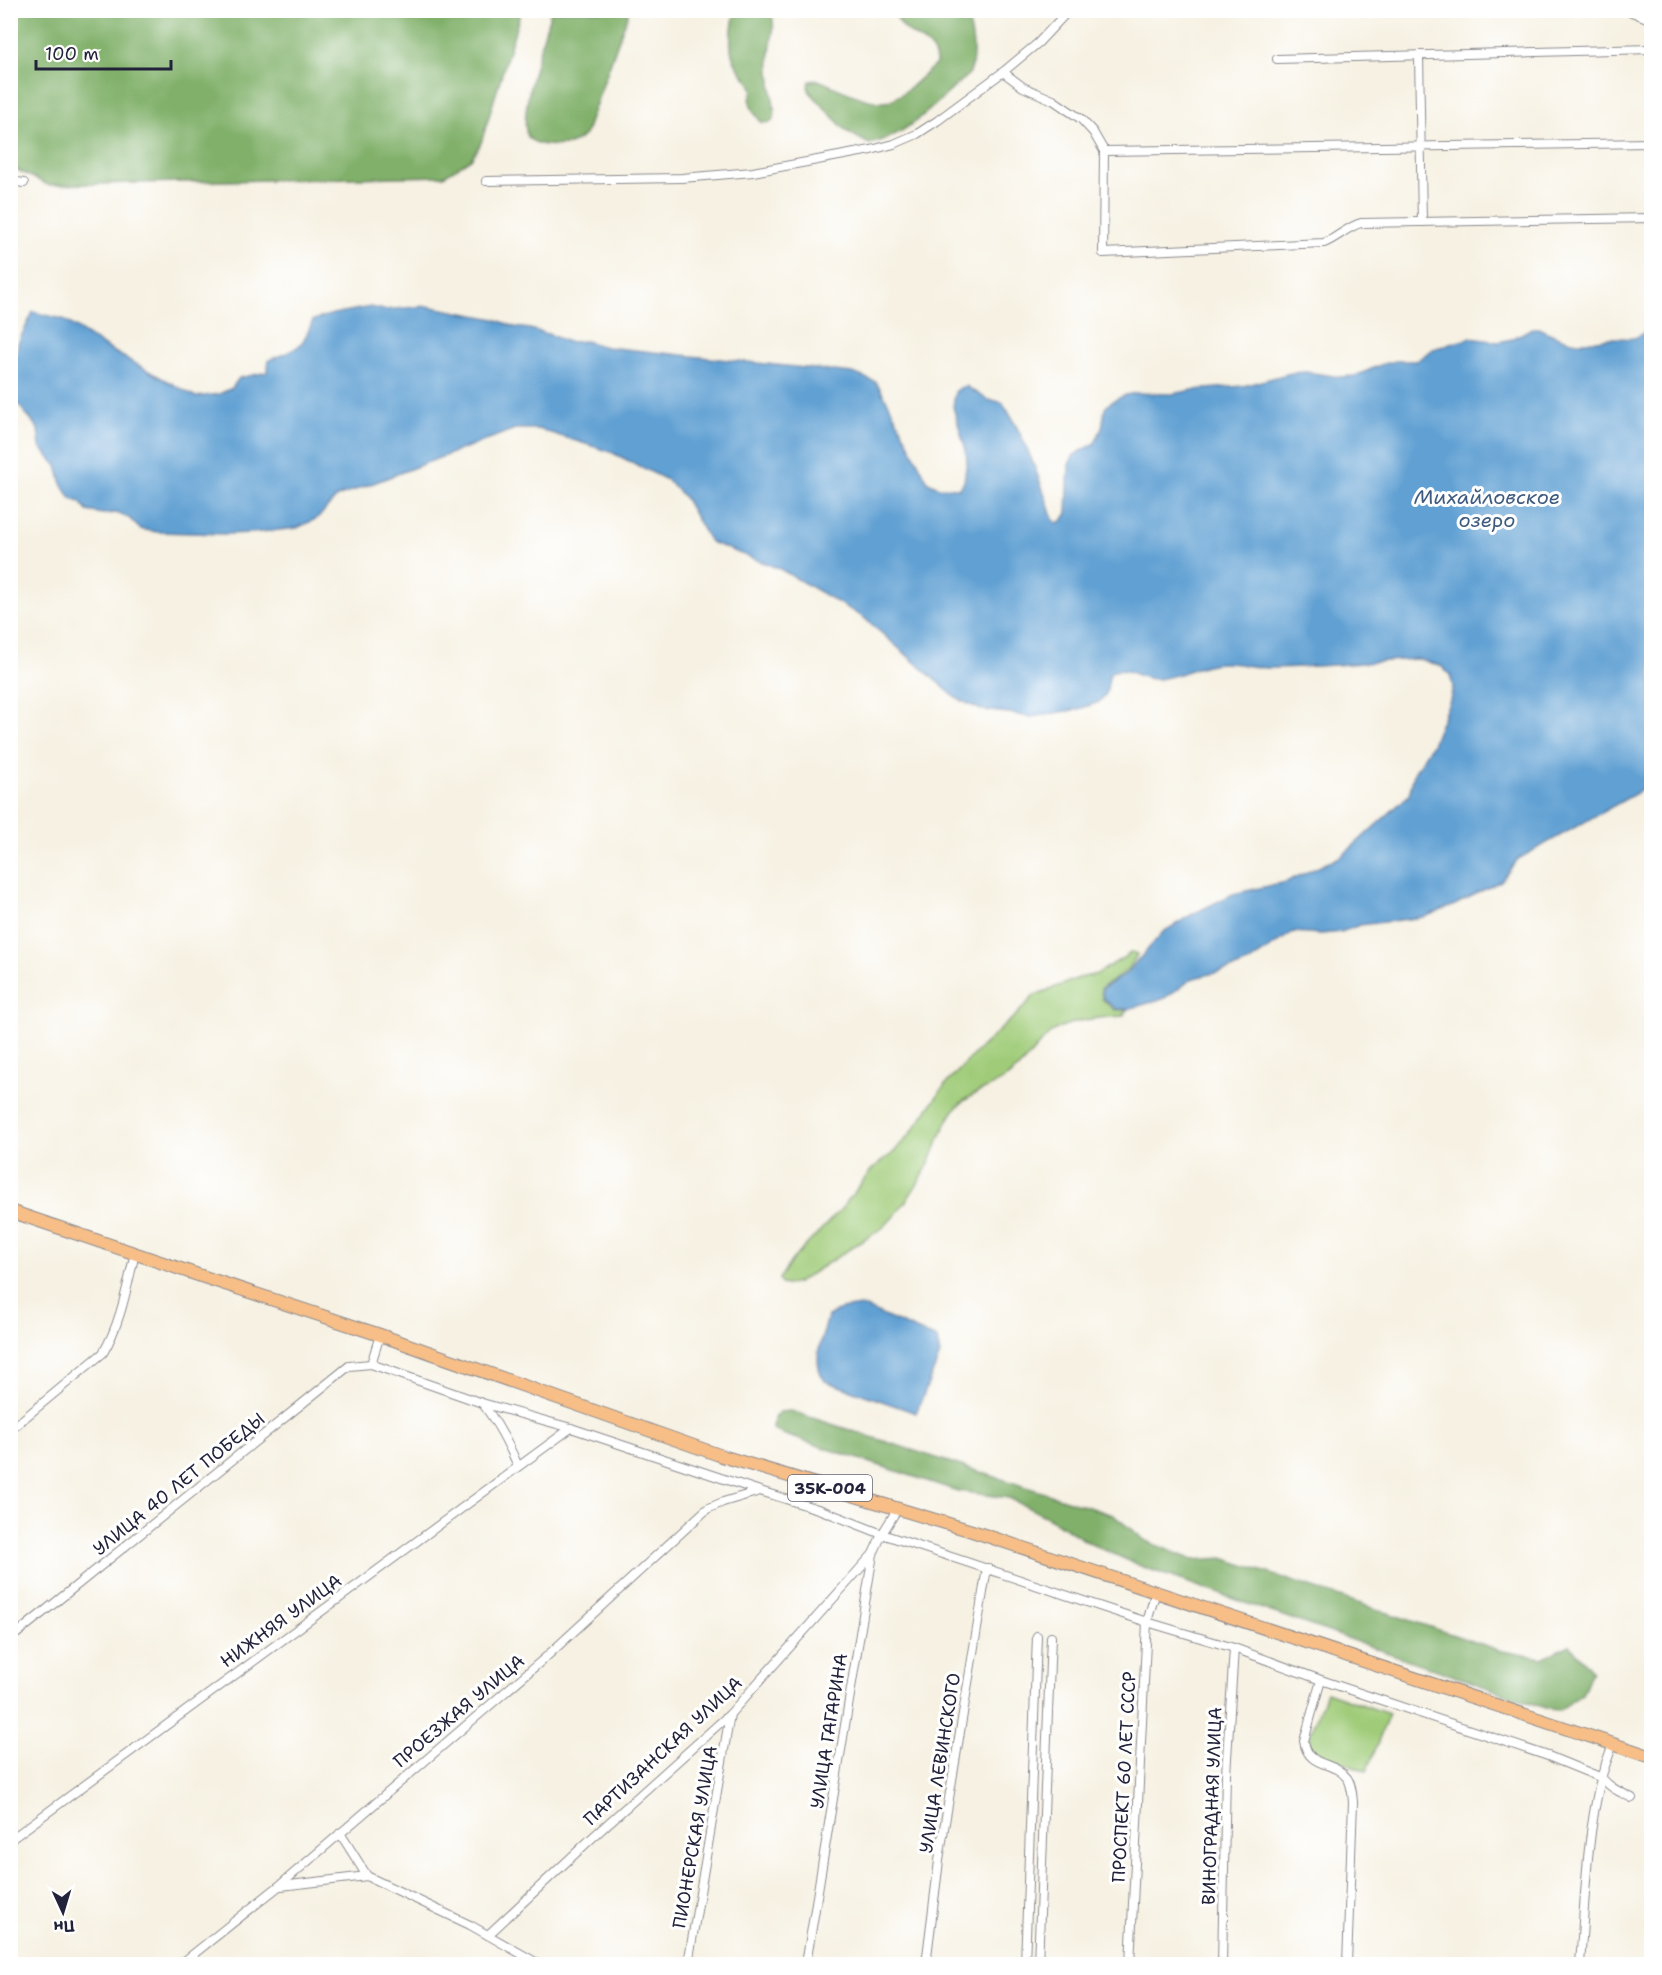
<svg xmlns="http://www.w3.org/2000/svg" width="1662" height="1975" viewBox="0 0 1662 1975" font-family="'Shantell Sans',sans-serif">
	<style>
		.green { fill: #a0cc79; stroke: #61775a; stroke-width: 1.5 }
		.forest { fill: #80b069; stroke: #516952; stroke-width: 1.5 }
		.water { fill: #60a0d3; stroke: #416187; stroke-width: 1.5 }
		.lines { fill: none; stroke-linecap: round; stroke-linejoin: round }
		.street-casing { stroke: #8c8a8e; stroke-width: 10 }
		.primary-casing { stroke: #8c8a8e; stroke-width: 14 }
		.street { stroke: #fff; stroke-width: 8 }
		.primary { stroke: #f7be87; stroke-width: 12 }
		.labels { text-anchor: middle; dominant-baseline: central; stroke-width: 6; stroke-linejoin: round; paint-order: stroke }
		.shield { fill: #fff; stroke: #646476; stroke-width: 1.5 }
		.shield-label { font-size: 16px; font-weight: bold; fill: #22223b }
		.street-label { font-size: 18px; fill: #22223b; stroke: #fff }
		.water-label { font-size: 20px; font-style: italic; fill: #3e5b7f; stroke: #fff }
	</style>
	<rect width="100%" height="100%" fill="#fff"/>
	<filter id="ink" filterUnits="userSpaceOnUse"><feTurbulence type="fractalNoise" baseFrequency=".0167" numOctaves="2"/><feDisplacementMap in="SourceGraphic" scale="12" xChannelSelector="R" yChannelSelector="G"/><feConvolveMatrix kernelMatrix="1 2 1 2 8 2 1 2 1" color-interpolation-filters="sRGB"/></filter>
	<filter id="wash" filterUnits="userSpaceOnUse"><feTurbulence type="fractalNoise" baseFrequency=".008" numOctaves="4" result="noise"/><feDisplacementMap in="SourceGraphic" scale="24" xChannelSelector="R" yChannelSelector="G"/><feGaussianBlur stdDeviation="1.35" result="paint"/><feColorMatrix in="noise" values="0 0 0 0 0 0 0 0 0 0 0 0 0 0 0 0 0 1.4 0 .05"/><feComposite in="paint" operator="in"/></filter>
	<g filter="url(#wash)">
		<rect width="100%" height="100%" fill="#f6f1e2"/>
		<!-- green -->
		<g class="green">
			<path d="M 1132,952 L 1137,954 C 1131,972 1116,978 1101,988 L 1102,999 L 1115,1010 L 1127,1010 L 1123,1016 C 1103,1017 1069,1020 1052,1032 C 1035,1046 1025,1066 1006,1078 C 990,1089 969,1093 955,1109 C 943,1124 936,1150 927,1167 C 916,1188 901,1210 884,1227 L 797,1283 L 787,1285 L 781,1284 L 779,1279 L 792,1260 L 842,1208 L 873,1168 L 893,1153 L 911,1133 L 945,1085 L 976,1052 L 1017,1014 L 1035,995 L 1079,978 L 1097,974 Z"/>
			<polygon points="1326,1692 1389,1714 1367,1771 1309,1750 1309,1739"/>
		</g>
		<!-- forest -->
		<g class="forest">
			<polygon points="11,10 521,10 521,11 481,143 471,159 444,176 48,185 11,167"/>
			<path d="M 551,11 L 629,11 L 585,135 C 570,147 564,146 546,145 C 540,144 533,143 529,138 C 515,122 545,32 551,11 Z"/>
			<path d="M 735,11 L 770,11 C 777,24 771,38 770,53 C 768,73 773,95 775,115 L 771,122 L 762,123 C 753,112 746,104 753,90 C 750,80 742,75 737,66 C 726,49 732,30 735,11 Z"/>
			<path d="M 895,11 L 965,11 C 972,30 976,53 970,73 C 940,99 908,137 869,144 L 846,131 L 810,92 L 808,87 L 810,81 L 818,80 C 833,86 875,107 889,101 C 906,94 922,76 936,64 C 937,37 900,40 895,11 Z"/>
			<polygon points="791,1411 1113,1515 1146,1541 1193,1560 1223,1558 1502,1651 1542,1658 1570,1645 1592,1671 1582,1694 1559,1710 1548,1709 1143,1567 1091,1544 1051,1519 1009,1498 958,1491 785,1435 773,1429 774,1418 779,1412"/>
		</g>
		<!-- water -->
		<g class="water">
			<path d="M 427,306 L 495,319 L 515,327 L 530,329 L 551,335 L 568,342 L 585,341 L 606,347 L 853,373 L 876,382 L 888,402 L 928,482 L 939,487 L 959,488 L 964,482 L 967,460 L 965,447 L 953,407 L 955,392 L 960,388 L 966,386 L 988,400 L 1002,402 C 1026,438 1039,478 1053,519 L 1057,523 L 1062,521 L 1067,513 L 1069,464 L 1074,455 L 1094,444 L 1102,428 L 1105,408 L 1112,401 L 1126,395 L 1136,393 L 1172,394 L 1193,390 L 1243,386 L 1291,373 L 1306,372 L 1341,377 L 1355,376 L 1383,364 L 1395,361 L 1416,361 L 1433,349 L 1471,338 L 1498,342 L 1512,339 L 1532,328 L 1538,328 C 1551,334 1570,343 1584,342 C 1592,342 1600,339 1608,338 C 1631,337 1633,344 1651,326 L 1651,785 L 1518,859 L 1501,881 L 1453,906 L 1424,917 L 1360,925 L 1341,932 L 1321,934 L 1293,932 L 1248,963 L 1235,968 L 1194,978 L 1163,999 L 1128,1009 L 1116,1009 L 1103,998 L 1102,989 L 1126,974 L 1163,932 L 1191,915 L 1233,894 L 1286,882 L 1342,856 L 1409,795 L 1414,773 L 1432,744 L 1450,700 L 1453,687 L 1450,675 L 1441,666 L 1418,659 C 1369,662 1320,667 1271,668 C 1255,668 1240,663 1225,663 C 1201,662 1181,677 1158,679 C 1141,681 1126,664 1110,673 L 1106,694 L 1099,702 L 1079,709 L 1031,717 L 1008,713 L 981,710 L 956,698 L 863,617 L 780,569 L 710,542 L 684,497 L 667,480 L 611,452 L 538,429 L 515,429 L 337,497 L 318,518 L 297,528 L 252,533 L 226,534 L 157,532 L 140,529 L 129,518 L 116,513 L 103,514 L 87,511 L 80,502 L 71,499 L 62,484 L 57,466 L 40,447 L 38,429 L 11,395 L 18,343 L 33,312 L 63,319 L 107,348 L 196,397 L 219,394 L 232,388 L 239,378 L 267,372 L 269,360 C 298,348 301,351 313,320 L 333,314 L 370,307 L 384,310 Z"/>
			<path d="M 861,1306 L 937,1339 L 940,1355 L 916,1413 L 825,1381 C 810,1361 823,1338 828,1316 L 841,1309 Z"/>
		</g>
	</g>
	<g filter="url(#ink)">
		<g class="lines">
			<!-- street casing -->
			<g class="street-casing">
				<g id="street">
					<polyline points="1627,10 1652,20"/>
					<polyline points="1419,55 1422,222"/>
					<polyline points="1277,59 1652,49"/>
					<path d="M 1003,72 L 1023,87 L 1053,100 L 1081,119 L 1093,132 L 1104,151 L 1103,253 L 1324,243 C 1337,238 1347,227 1361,223 L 1652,218"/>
					<polyline points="1104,151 1652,143"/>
					<polyline points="10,181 24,183"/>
					<polyline points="486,181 682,178 753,172 871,150 894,144 917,134 937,121 1003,72 1038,43 1069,10"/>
					<polyline points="371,1364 380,1335"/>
					<path d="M 482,1403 C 498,1423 508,1443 518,1466"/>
					<path d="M 10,1430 L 103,1353 C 121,1323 127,1286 135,1253"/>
					<path d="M 10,1639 L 349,1366 L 371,1364 L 482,1403 L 571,1428 L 760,1491 L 821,1510 L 882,1534 L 1147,1622 L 1234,1648 L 1321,1680 L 1548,1756 L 1602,1778 C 1610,1788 1620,1792 1632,1798"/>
					<path d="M 1321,1680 L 1304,1741 C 1308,1769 1334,1760 1347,1778 C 1352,1784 1352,1794 1353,1802 L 1347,1964"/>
					<polyline points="340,1833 367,1876"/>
					<polyline points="10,1840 571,1428"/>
					<polyline points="281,1886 367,1876 470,1925 539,1964"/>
					<polyline points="488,1935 593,1837 730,1714 873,1554"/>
					<polyline points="181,1964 279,1886 546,1657 707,1509 723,1502 760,1491"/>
					<polyline points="688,1964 730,1714"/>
					<polyline points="806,1964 873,1554 882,1534 898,1508"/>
					<polyline points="926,1964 940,1853 987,1568"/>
					<polyline points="1025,1964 1037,1636"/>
					<polyline points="1038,1964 1051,1637"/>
					<polyline points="1130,1964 1147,1622 1156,1591"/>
					<polyline points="1222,1964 1226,1774 1234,1648"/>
					<path d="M 1580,1964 C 1585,1903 1586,1839 1601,1779 C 1604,1767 1609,1755 1613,1744"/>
				</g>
			</g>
			<!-- primary casing -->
			<g class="primary-casing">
				<polyline id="primary" points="10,1211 204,1277 380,1335 722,1456 972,1531 1652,1757"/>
			</g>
			<!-- street -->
			<use href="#street" class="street"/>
			<!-- primary -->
			<use href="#primary" class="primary"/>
		</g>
	</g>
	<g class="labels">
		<!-- shield labels -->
		<rect class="shield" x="788" y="1475" width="84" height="26" rx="4.5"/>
		<g class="shield-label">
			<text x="830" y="1488">35К-004</text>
		</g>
		<!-- street labels -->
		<g class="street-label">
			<text transform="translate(179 1484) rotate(-39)">УЛИЦА 40 ЛЕТ ПОБЕДЫ</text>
			<text transform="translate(281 1621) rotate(-36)">НИЖНЯЯ УЛИЦА</text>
			<text transform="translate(459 1711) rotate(-40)">ПРОЕЗЖАЯ УЛИЦА</text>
			<text transform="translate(829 1731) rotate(-81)">УЛИЦА ГАГАРИНА</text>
			<text transform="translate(663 1751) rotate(-43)">ПАРТИЗАНСКАЯ УЛИЦА</text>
			<text transform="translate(940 1763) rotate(-81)">УЛИЦА ЛЕВИНСКОГО</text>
			<text transform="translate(1124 1777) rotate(-87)">ПРОСПЕКТ 60 ЛЕТ СССР</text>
			<text transform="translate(1212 1806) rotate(-88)">ВИНОГРАДНАЯ УЛИЦА</text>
			<text transform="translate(695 1837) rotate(-80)">ПИОНЕРСКАЯ УЛИЦА</text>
		</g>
		<!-- water labels -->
		<g class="water-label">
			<text x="1487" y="497">Михайловское<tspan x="1487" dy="23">озеро</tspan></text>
		</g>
	</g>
	<!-- margin -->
	<rect width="1662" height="1975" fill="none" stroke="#fff" stroke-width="36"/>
	<!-- north arrow -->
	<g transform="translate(63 1912) rotate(176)" stroke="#ffffff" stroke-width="4.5" paint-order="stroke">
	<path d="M0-4.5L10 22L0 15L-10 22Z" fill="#22223b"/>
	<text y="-9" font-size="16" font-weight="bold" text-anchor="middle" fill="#22223b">Пн</text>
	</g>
	<!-- scale -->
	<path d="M36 60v9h135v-9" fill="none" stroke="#22223b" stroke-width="3"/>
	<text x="45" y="60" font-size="18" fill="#22223b" stroke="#ffffff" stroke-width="4.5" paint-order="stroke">100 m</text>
</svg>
